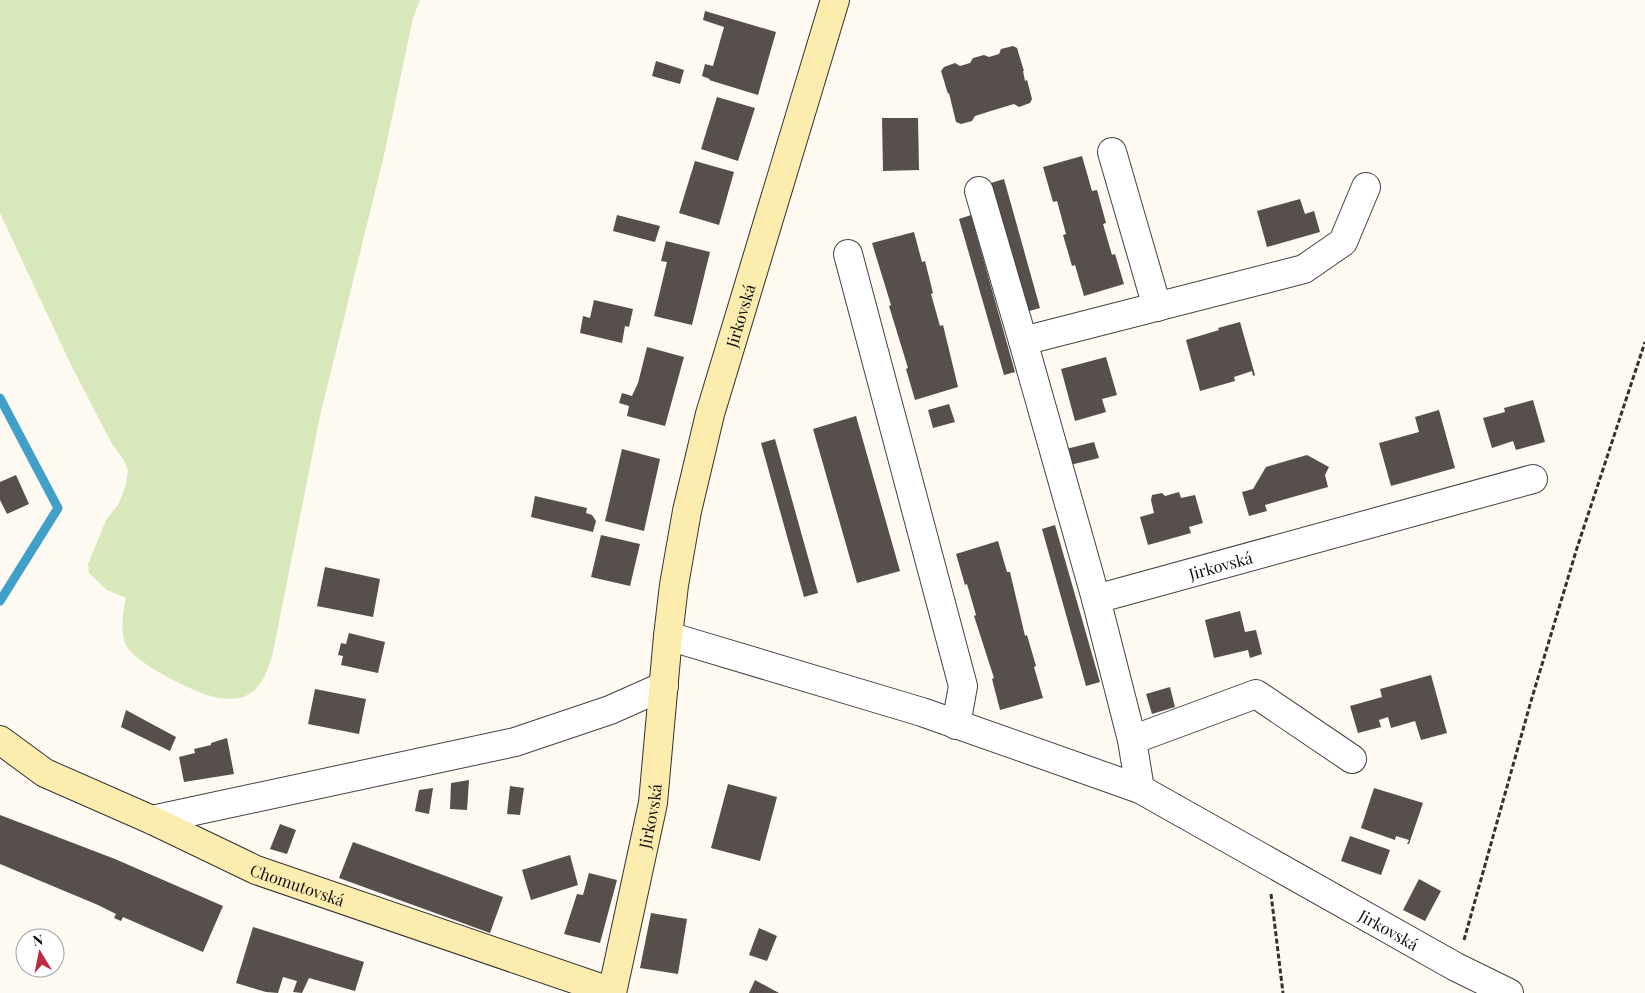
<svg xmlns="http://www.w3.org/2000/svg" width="1645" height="993" viewBox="0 0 1645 993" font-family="'Playfair Display',serif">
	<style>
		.green { fill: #d7e8bb }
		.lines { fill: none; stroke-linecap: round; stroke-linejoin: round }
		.stream { stroke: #40a0c9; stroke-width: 9 }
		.building { fill: #574f4b }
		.street-casing { stroke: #424242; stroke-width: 30 }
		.secondary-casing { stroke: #313131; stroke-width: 30 }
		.path { stroke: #313131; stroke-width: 3; stroke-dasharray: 5 2.5; stroke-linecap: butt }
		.street { stroke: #fff; stroke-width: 28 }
		.secondary { stroke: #fcecae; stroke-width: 28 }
		.labels { text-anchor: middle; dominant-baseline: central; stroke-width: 5; stroke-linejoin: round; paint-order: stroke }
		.street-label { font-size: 16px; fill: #0f0f0f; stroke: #fff }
	</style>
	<rect width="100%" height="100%" fill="#fefaf1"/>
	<!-- green -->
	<path class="green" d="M 0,0 L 420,0 L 413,18 L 384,155 L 320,416 L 273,652 C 268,668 264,685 249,694 C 241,700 229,699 219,698 C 199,695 132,663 125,643 C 120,629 123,612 126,598 L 107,590 L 89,573 L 88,564 L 106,520 L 118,505 L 125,488 L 128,471 L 124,460 L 112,444 L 71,365 L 0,213 Z"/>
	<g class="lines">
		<!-- stream -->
		<polyline class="stream" points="0,398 58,508 0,601"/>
	</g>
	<!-- building -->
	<g class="building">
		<polygon points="705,11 776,32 758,95 709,80 710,79 702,76 705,64 713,66 724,27 703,20"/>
		<polygon points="1013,46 1017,48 1024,71 1023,71 1025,81 1027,80 1032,99 1030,103 1019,107 1014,104 994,110 975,116 972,121 961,124 956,122 949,93 948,94 941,71 944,67 955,63 960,66 970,63 973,58 984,55 989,57 999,54 1001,49"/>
		<polygon points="656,61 684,70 680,84 652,76"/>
		<polygon points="717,97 755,108 738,161 701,149"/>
		<polygon points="882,118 918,118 919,170 883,171"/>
		<polygon points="1082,156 1092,191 1097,190 1106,223 1103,224 1112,255 1115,254 1124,284 1084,296 1075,265 1072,266 1063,235 1066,234 1057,201 1053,202 1043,167"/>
		<polygon points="695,161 734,172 719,225 679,213"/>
		<polygon points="1004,179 1040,308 1026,312 991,183"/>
		<polygon points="1300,199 1305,214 1314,211 1320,232 1267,247 1257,211"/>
		<polygon points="617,215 660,226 655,242 613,231"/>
		<polygon points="971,215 1015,372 1004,375 959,219"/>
		<polygon points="914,232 922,262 925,261 933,293 931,294 940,326 943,325 958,387 915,400 906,369 908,368 889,306 891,305 872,243"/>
		<polygon points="666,241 710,252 692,325 654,316 667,262 661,261"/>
		<polygon points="594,300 633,309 629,327 625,326 622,343 580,333 583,316 590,318"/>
		<polygon points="1240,322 1255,375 1253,376 1252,371 1234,377 1235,381 1200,391 1186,340 1219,330 1218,328"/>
		<polygon points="647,347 684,357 665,426 627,416 629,406 619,403 622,393 632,396 638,383"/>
		<polygon points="1106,357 1117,395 1102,399 1106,412 1075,421 1061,369"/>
		<polygon points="1533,400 1545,442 1516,450 1513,441 1492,448 1483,418 1505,412 1504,408"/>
		<polygon points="949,404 955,422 933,428 928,410"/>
		<polygon points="1439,410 1455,468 1391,486 1379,443 1419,432 1415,417"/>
		<polygon points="856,416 900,571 857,583 813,429"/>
		<polygon points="775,439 818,593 804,597 761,443"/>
		<polygon points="1094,442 1099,458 1070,465 1066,449"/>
		<polygon points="622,449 660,459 644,531 605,521"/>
		<polygon points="1307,455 1329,467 1325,475 1328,487 1265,505 1267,511 1249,516 1242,492 1253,489 1266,467"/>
		<polygon points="16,475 29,504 7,514 0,500 0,482"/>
		<polygon points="1179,492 1181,498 1195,495 1203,523 1189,527 1191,533 1148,545 1140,517 1154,513 1151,500 1152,495 1162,493 1165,496"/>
		<polygon points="535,496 587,508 586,513 592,515 596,521 593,532 531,517"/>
		<polygon points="1055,525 1100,682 1086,686 1042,529"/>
		<polygon points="601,535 640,544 630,586 591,577"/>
		<polygon points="998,541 1007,572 1010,572 1025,636 1027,635 1036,666 1034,667 1043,698 1000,710 992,679 994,678 974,616 976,615 967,584 965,585 956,554"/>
		<polygon points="325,567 380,579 373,617 317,606"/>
		<polygon points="1240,611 1245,632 1256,630 1262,654 1250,658 1248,650 1214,658 1205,620"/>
		<polygon points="349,633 385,642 378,673 341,665 343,656 338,655 341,643 346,644"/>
		<polygon points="1431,675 1447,733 1421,740 1415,721 1391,728 1388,717 1379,720 1381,727 1358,733 1350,706 1382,697 1380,689"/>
		<polygon points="1170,687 1175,707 1152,714 1146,694"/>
		<polygon points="315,689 366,699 359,734 308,724"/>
		<polygon points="126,710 176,737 170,751 121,727"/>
		<polygon points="227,738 234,774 184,782 179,757 195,753 194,749 211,745 211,743"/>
		<polygon points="469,780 467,810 450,809 451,783"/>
		<polygon points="728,784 777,797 760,861 711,848"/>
		<polygon points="510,786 524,788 520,815 507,814"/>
		<polygon points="433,788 429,814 415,811 419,790"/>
		<polygon points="1374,788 1423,803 1409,844 1407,844 1409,840 1396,836 1395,840 1361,828"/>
		<polygon points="0,815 115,859 223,906 203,952 123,917 121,921 114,918 116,914 98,905 0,864"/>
		<polygon points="280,824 296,830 287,854 270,849"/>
		<polygon points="1350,836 1390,850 1381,875 1341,861"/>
		<polygon points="353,842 503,897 490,933 339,878"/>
		<polygon points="570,855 578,885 531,900 522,870"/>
		<polygon points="589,873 617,880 600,943 564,934 577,894 583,895"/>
		<polygon points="1419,879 1441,891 1425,921 1403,910"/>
		<polygon points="651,913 687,919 678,974 640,968"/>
		<polygon points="253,927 364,962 355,991 309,978 302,993 293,992 297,981 283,977 278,993 266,992 236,983"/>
		<polygon points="759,928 777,936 767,961 749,955"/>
		<polygon points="755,980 779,993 749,993"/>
	</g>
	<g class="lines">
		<!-- street casing -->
		<g class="street-casing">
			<g id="street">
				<polyline points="1112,152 1157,307"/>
				<polyline points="979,191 1023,341"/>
				<polyline points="848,254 963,686 956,725"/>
				<path id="s1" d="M 1096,599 L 1533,479"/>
				<path id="s2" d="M 668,636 L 922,712 L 1140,789 L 1456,967 L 1509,993"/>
				<polyline points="1132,740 1256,694 1352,759"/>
				<polyline points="1140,789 1132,740 1096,599 1023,341 1304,269 1343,242 1366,187"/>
				<polyline points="152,820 515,742 610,710 664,686"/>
			</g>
		</g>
		<!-- secondary casing -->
		<g class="secondary-casing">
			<g id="secondary">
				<path id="s3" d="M 0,740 L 45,773 L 152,820 L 256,870 L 612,992"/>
				<path id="s4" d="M 612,993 L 653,803 L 668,636 L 674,585 L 687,511 L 710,414 L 835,0"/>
			</g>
		</g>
		<!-- path -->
		<g class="path">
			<polyline points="1271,894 1283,993"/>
			<polyline points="1464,940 1531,701 1577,548 1645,342"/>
		</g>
		<!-- street -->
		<use href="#street" class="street"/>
		<!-- secondary -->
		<use href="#secondary" class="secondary"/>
	</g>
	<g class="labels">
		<!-- street labels -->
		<g class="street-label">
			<text stroke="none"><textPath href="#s4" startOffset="691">Jirkovská</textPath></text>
			<text stroke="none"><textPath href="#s1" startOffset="129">Jirkovská</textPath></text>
			<text stroke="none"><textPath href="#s4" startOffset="181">Jirkovská</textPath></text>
			<text stroke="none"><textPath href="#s3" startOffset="332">Chomutovská</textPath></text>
			<text stroke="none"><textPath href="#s2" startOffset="782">Jirkovská</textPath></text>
		</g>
	</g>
	<!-- north arrow -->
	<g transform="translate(40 953) rotate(350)"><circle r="24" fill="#ffffff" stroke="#9f9f9f"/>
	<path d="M0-4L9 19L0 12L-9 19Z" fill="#bb2a3f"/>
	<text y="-8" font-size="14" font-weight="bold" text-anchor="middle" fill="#0f0f0f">N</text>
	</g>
</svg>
